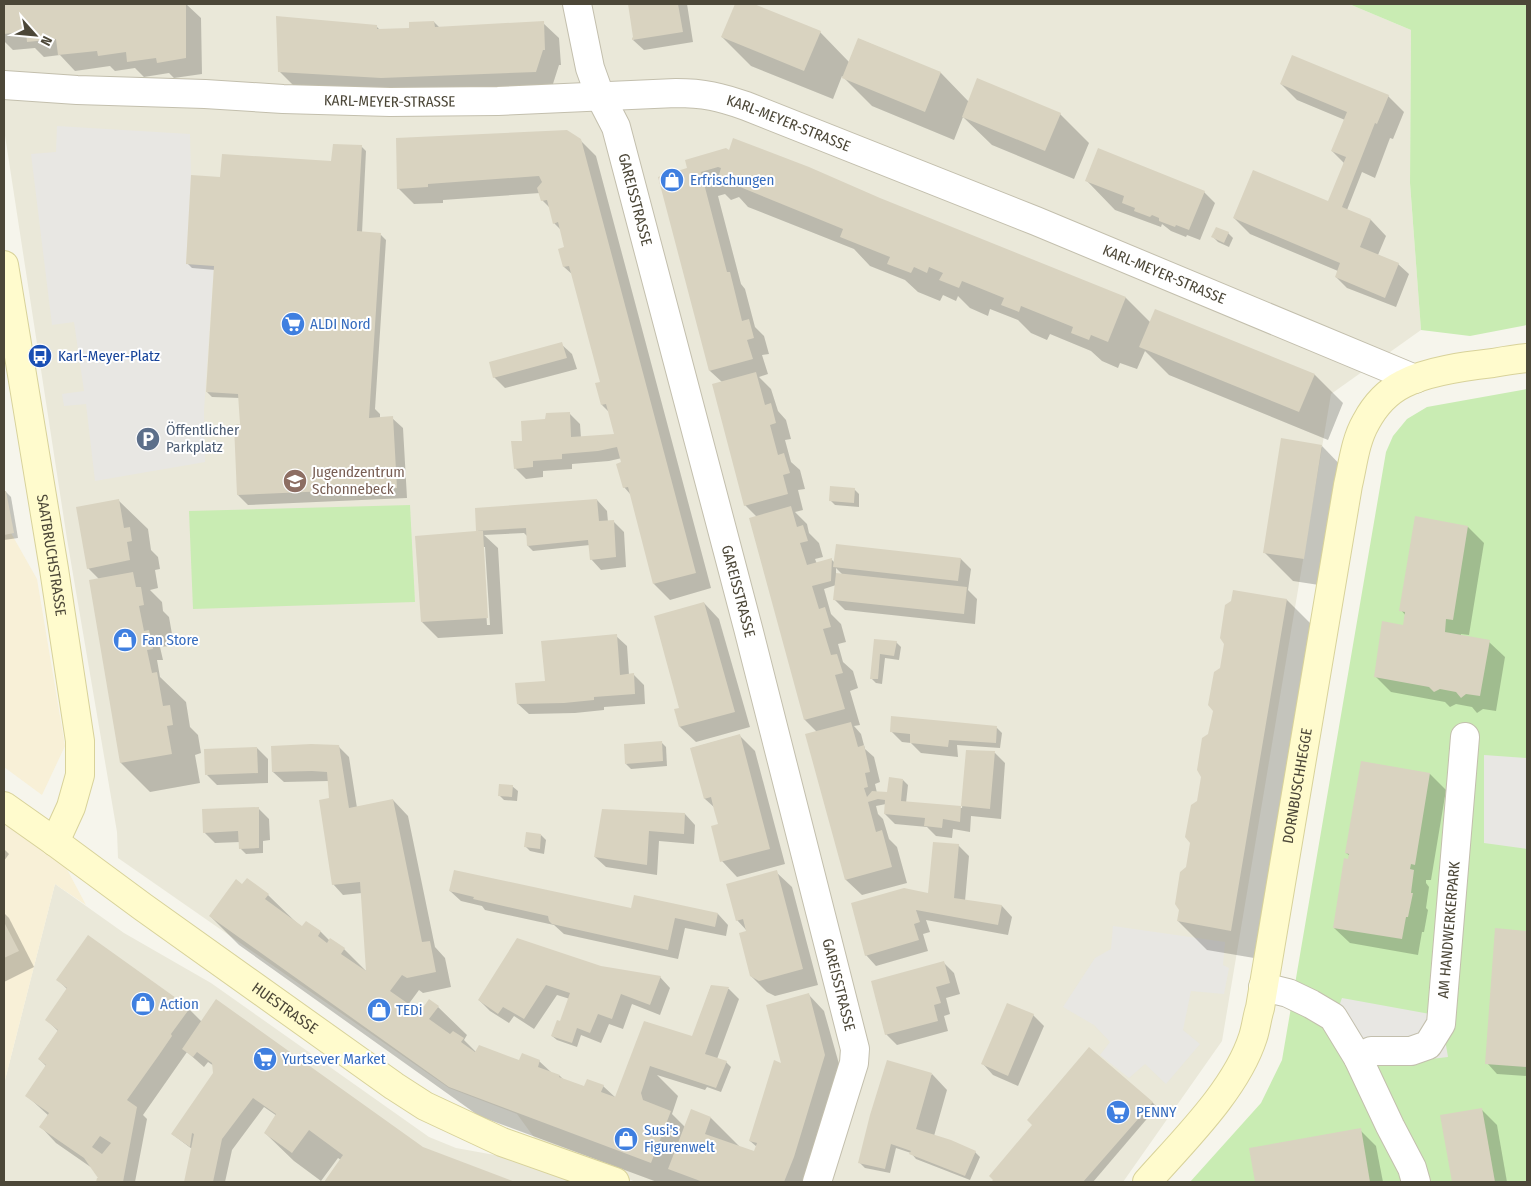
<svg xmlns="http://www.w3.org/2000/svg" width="1531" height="1186" viewBox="0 0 1531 1186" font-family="'Fira Sans Condensed',sans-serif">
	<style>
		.residential { fill: #eae8d9 }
		.commercial { fill: #f8f0d7 }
		.green { fill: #c9ecb3 }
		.parking { fill: #e8e7e3 }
		.shadow { fill: #0003; fill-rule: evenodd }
		.building { fill: #d9d3c0; fill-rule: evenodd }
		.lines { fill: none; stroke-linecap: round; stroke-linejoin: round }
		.street-casing { stroke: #c3bfad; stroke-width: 30 }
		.secondary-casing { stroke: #d8d29a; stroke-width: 30 }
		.street { stroke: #fff; stroke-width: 28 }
		.secondary { stroke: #fffbcd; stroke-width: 28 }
		.labels { text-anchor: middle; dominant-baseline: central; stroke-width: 4; stroke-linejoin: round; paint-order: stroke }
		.street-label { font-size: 15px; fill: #4c4738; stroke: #fff }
		.shop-label { font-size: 15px; fill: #366cbe; stroke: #fff; text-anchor: start }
		.transit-label { font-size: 15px; fill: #164399; stroke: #fff; text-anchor: start }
		.service-label { font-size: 15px; fill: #4e5e75; stroke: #fff; text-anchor: start }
		.education-label { font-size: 15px; fill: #785e54; stroke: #fff; text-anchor: start }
	</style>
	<rect width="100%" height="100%" fill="#f6f5ec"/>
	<!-- residential -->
	<g class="residential">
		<polygon points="4,4 1349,4 1411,30 1410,183 1421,330 1331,394 1222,1041 1123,1182 636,1182 598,1167 541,1147 517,1114 449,1088 118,858 117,832 67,539 4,129"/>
		<polygon points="55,884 124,933 211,983 429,1137 456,1148 544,1164 597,1182 4,1182 4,1084"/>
	</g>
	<!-- commercial -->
	<g class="commercial">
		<polygon points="4,491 11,533 37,579 65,746 42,795 4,767"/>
		<polygon points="4,809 53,843 86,905 55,884 4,1084"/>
	</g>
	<!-- green -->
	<g class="green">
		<polygon points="1349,4 1527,4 1527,325 1470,336 1421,330 1410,183 1411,30"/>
		<polygon points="1527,389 1527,1182 1190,1182 1261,1103 1282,1060 1386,452 1393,436 1407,419 1427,407"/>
		<polygon points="410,505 415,602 193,609 189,511"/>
	</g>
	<!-- parking -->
	<g class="parking">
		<polygon points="57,126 190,134 191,175 186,264 214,266 204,411 205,462 95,481 86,404 64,406 62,394 84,391 74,322 52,325 31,154 56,152"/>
		<polygon points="1484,755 1527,758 1527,849 1484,843"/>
		<polygon points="1113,926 1225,942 1223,965 1229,968 1224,994 1191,991 1183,1030 1200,1044 1166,1084 1145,1064 1129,1078 1100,1055 1110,1042 1094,1025 1063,1007 1095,958 1111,949"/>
		<polygon points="1342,998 1441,1016 1448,1057 1353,1068 1330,1031"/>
	</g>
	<!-- shadow -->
	<g class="shadow">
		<polygon points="4,4 160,4 161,5 186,4 201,18 202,74 174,78 169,73 144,77 135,68 115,71 110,66 75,71 60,55 44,57 35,48 13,50 4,41"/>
		<polygon points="629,4 687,4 693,42 644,50 633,40 635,38"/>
		<polygon points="736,4 751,4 820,32 849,62 859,39 941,73 969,102 1060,114 1089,143 1074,179 992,145 963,117 954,140 872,106 842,76 833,99 751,66 722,37"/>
		<polygon points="434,22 440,28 543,23 559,38 561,65 559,65 552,87 397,93 295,87 279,71 376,26 380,30 410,30"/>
		<polygon points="1281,84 1388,96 1404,112 1393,139 1390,138 1375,178 1362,172 1347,210 1371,220 1386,236 1378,255 1398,264 1409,274 1396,307 1347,288 1336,277 1338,271 1250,234 1234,218 1334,205 1344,163 1332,151 1345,120 1297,100"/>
		<polygon points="580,140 596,156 711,588 670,600 654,584 631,495 624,487 622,458 609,461 572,464 572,469 543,471 543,477 526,479 515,468 523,442 546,420 570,414 580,424 581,438 615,435 609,412 602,405 601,383 573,275 564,267 560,250 566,248 561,230 554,223 550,208 542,200 540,193 443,200 443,203 414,204 398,188"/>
		<polygon points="361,146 366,151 362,233 381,235 386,240 375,409 380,414 380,418 392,418 403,428 407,498 248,505 238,495 241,425 240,398 212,397 207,392 215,270 192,268 187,263 221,178 332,162"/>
		<path d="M 726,150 L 879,199 L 1126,298 L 1150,322 L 1315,375 L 1343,403 L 1328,440 L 1169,375 L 1145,351 L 1137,369 L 1120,363 L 1118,368 L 1102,361 L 1091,351 L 1050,334 L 1047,340 L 1031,333 L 1018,320 L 990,309 L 988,316 L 970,308 L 958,296 L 956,301 L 943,295 L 940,301 L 918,292 L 905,280 L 870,266 L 854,249 L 748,207 L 739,197 L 731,200 L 725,194 L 718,196 L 741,284 L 745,289 L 755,327 L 764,336 L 769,354 L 762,355 L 768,374 L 759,377 L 771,389 L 778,411 L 786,420 L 791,439 L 785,440 L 791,462 L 800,470 L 805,489 L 798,490 L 803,510 L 795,512 L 807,524 L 809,533 L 819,543 L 823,557 L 815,559 L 817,564 L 831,559 L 835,563 L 961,559 L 971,569 L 968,590 L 977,599 L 975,624 L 845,610 L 834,599 L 836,585 L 824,589 L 831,614 L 841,624 L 846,642 L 838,644 L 843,662 L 853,671 L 858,688 L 850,691 L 860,725 L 854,726 L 861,734 L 865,749 L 874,757 L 880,782 L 875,784 L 877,793 L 888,794 L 903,780 L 908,785 L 906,803 L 962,808 L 967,751 L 995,753 L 1005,763 L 1001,819 L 971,816 L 970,832 L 953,829 L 952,838 L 936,836 L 927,827 L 895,824 L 885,814 L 886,804 L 876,806 L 878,814 L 883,819 L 889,839 L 897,847 L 907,883 L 862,895 L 846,880 L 817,732 L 805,720 L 750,519 L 757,517 L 745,505 L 722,382 L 710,371 L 690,169 ZM 836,568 L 843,575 L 836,574 Z"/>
		<polygon points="1087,181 1204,192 1215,203 1200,240 1187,235 1186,237 1171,231 1162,224 1161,227 1115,210"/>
		<polygon points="1228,233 1233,238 1229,247 1218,242 1213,237"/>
		<polygon points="561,344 572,354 577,369 505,388 494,377"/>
		<polygon points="1322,446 1350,475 1332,587 1293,581 1264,552"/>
		<polygon points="854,489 859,494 859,507 835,505 830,500"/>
		<polygon points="4,492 6,492 11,497 18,538 4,540"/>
		<path d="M 597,500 L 607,511 L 608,522 L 613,521 L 624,532 L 626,567 L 601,570 L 591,559 L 590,545 L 533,551 L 528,546 L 528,537 L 524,533 L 484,535 L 498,548 L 503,634 L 438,638 L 422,622 L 478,532 L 477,509 ZM 482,547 L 485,547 L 490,625 L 487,625 Z"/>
		<polygon points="119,501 148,529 151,550 158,557 160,569 155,570 158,588 150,590 162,602 163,611 169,617 172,634 167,635 169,646 160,647 163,660 157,660 160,677 186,702 190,727 198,735 201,753 195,755 200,783 150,792 121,763 90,581 99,579 88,568"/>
		<polygon points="1416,518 1468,527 1484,543 1469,635 1461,634 1461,636 1489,642 1505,657 1496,711 1483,709 1477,713 1472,707 1456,704 1450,707 1445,702 1391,692 1375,676 1404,626 1406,616 1401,610"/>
		<polygon points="1234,591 1287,600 1316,629 1260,959 1207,950 1178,921"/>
		<polygon points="704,603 719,619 750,727 696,742 680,727 681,709"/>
		<polygon points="616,636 627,646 629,675 634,675 644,685 645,704 604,707 604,710 575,713 529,714 518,704 546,682"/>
		<polygon points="876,640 896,642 901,647 899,660 885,658 882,684 876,683 871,678"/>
		<polygon points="997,728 1002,733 1000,748 957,745 958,757 921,753 911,743 902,742 891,731"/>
		<polygon points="739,735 755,751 785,864 737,877 722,861 719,825 715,808 705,799 692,748"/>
		<polygon points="661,742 666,747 667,766 631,769 626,764"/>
		<polygon points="339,747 349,757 357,808 393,800 408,816 435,947 445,958 451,987 423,993 419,990 408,1005 420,1014 438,1007 467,1035 464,1040 476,1052 519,1061 539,1061 552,1073 560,1076 564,1080 585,1087 603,1086 616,1098 645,1022 693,1038 711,986 729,989 739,999 717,1059 726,1062 731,1067 721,1092 707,1087 705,1090 657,1075 678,1096 672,1114 685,1127 691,1111 711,1118 740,1147 755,1153 757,1147 750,1141 783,1064 809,995 824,1011 841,1071 824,1182 657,1182 479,1116 239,945 210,916 243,886 268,895 302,928 306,922 321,932 330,941 344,949 368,973 362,893 343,895 333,884 329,781 284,782 273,772"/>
		<polygon points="257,748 268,759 268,783 217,785 207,775"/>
		<polygon points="1362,763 1430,774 1446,790 1431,880 1426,880 1426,883 1429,887 1426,908 1428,910 1424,932 1422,932 1418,955 1350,943 1334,928 1349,860 1350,856 1346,853"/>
		<polygon points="512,786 518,791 517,801 504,800 499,795"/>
		<polygon points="258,808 269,819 270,840 263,841 263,853 246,854 241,849 240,842 215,843 204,832"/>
		<polygon points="603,811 685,814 695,825 694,844 659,841 657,875 606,867 595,857"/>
		<polygon points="541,835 546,840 544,854 530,851 525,846"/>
		<polygon points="958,845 969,856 965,901 1002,906 1012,917 1008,935 926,920 930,932 923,934 928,951 876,966 866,955 929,895"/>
		<polygon points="4,849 9,854 4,861"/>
		<polygon points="776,872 792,887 818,985 775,996 767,992 751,976 748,932 737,920"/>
		<polygon points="450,891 632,910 718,914 728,925 726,936 685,928 678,959 564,934 554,925 485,910 482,906 461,901"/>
		<polygon points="4,913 9,918 34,967 4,982"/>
		<polygon points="1497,930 1527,932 1527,1076 1497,1074 1487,1063"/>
		<polygon points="943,962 954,973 960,994 946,998 950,1014 944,1016 948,1031 897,1045 886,1034"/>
		<polygon points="600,967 660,977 670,988 660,1015 632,1004 623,1029 609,1024 601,1043 581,1035 577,1047 557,1040 552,1036 566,1024 570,999 557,995 534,1029 514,1016 509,1023 490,1011 479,1000"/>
		<polygon points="58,980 189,1009 202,1022 422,1148 512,1182 326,1182 341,1160 338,1158 321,1181 294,1161 265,1133 277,1116 264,1107 232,1150 225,1182 186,1182 192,1149 172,1134 215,1074 214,1066 208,1062 204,1067 187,1052 143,1115 147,1119 135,1182 97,1182 98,1179 101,1179 92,1168 56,1143 41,1127 49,1116 27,1096 47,1067 39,1059 59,1032 47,1020 68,990"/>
		<polygon points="1033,1015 1044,1026 1018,1086 993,1075 983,1064"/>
		<polygon points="932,1074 947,1090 934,1136 975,1152 980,1157 970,1180 916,1159 911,1153 896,1148 890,1173 865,1168 860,1163"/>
		<polygon points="1152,1102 1157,1107 1093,1182 993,1182 1034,1125"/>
		<polygon points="1481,1109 1497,1125 1507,1182 1453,1182 1442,1116"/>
		<polygon points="1360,1130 1376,1146 1383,1182 1256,1182 1250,1149"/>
	</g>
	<!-- building -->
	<g class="building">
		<polygon points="4,4 186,4 186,58 157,63 156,58 127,62 126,52 98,56 97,51 58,55 56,39 27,42 26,31 4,34"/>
		<polygon points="628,4 678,4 683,32 632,40 632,38 633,37"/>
		<polygon points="735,4 754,4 821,31 804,71 721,37"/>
		<polygon points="276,16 377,25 377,29 409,28 409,22 434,21 435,27 544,21 545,50 543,50 536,72 381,78 278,72"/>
		<polygon points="858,38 941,72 925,112 842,78"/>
		<polygon points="1292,55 1389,95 1377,124 1375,123 1342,207 1371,219 1360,247 1399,263 1385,298 1335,277 1340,263 1233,218 1253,170 1328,201 1346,157 1331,151 1347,112 1280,84"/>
		<polygon points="977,78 1061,113 1045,151 962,117"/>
		<polygon points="567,130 581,139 696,573 653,584 628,487 623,488 616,464 621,462 617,447 598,451 562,454 562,459 533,461 533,467 514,469 511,441 522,441 521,421 545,419 546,413 570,412 571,437 614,434 606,404 601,405 595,383 600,382 569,266 563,267 558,249 564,247 558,222 553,224 547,200 541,201 537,188 542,182 539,176 428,184 428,187 397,189 396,138"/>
		<polygon points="733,138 809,167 880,198 1126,297 1108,342 1091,335 1089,340 1071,333 1073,327 1021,306 1019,312 1001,305 1004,298 962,281 959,288 939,280 943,273 929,267 927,273 914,267 911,273 887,264 890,257 840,237 843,229 718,178 721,168 718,167 701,172 727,272 730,272 742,321 749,319 754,338 747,340 753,359 709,371 658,177 687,168 685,160 726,148 729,150"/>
		<polygon points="333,144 362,145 357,231 381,233 369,418 393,416 397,488 237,495 234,425 240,424 238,394 206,392 214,266 186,264 191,175 220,177 222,154 331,161"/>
		<polygon points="1098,148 1205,191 1189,230 1176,225 1175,227 1159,221 1159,218 1152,215 1150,217 1134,211 1135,208 1122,203 1124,196 1085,181"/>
		<polygon points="1216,227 1229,232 1224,243 1211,237"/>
		<polygon points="1155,309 1315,374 1299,412 1139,347"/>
		<polygon points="562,342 567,358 493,378 489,362"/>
		<polygon points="756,372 765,405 771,403 776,423 770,425 778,455 784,453 790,473 783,475 788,494 744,506 712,384"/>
		<polygon points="1281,438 1322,445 1304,559 1263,553"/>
		<polygon points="830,486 855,488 854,503 829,501"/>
		<polygon points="4,491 6,491 14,533 4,535"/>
		<polygon points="119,499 124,528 130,527 132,541 127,542 130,560 87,569 76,507"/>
		<polygon points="597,499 599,521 614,520 616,557 590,560 588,540 527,546 526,528 476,531 475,508"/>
		<polygon points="791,506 797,527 803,525 808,541 800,543 807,565 832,558 831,581 812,586 819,609 825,607 831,627 823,629 831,655 837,654 843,673 835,675 845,709 804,720 749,518"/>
		<polygon points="1415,516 1468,526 1453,620 1446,619 1445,632 1490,640 1480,696 1466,694 1461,698 1456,692 1440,689 1434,692 1429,687 1374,677 1382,621 1403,625 1405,612 1399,611"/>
		<polygon points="476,531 483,531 488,618 421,622 415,536"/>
		<polygon points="836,544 961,558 958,581 833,567"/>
		<polygon points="133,572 136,587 141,587 144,605 139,606 144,631 149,630 153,649 147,650 152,673 157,672 163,706 170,705 173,725 167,726 172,754 120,763 89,580"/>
		<polygon points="836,573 967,587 964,614 833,600"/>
		<polygon points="1233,590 1287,599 1231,931 1177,921 1179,910 1175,904 1180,872 1186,867 1190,843 1185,837 1191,805 1197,801 1201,777 1197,770 1202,738 1208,734 1213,711 1208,705 1214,672 1220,668 1224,644 1220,638 1225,605 1231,601"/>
		<polygon points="704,602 735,712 679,727 674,709 679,708 654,616"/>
		<polygon points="617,634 620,675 634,673 635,694 594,697 594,700 564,703 517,704 515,683 545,681 541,641"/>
		<polygon points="874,639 897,641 894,656 880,654 878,679 870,679"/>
		<polygon points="891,716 997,726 996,743 949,740 948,747 910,743 910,734 890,732"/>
		<polygon points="851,722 858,747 864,745 870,772 865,773 868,787 864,788 867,797 872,791 887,792 889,777 903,779 901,801 961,806 960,822 943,819 942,828 924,826 925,818 884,814 885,800 878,799 868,802 876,832 882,830 892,867 845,880 805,734"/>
		<polygon points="740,734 770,849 720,862 711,826 718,824 714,810 711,797 704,799 690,748"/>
		<polygon points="662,741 663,761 625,764 624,744"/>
		<polygon points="311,744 339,745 349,808 393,799 422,942 430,941 436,972 407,978 402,975 390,991 420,1012 429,999 439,1006 429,1019 450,1034 453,1031 464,1038 461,1042 475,1052 479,1045 519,1060 522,1053 540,1060 538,1067 560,1075 559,1077 584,1086 587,1079 604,1085 601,1092 615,1097 644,1021 692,1036 711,985 729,987 705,1054 727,1061 716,1088 650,1066 641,1093 643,1100 671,1111 651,1163 449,1087 209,916 236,879 242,884 247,878 269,894 265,899 302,926 306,921 321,931 318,936 327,943 330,938 345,948 341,954 366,971 360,882 332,885 319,800 329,798 327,772 312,771 272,772 271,746"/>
		<polygon points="257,747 258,773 205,775 204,749"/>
		<polygon points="966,750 995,751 990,809 961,806"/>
		<polygon points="1361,761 1430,773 1415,865 1411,864 1410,869 1414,870 1411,893 1413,893 1408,917 1406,917 1402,939 1333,928 1344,858 1348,859 1349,854 1345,853"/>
		<polygon points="499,784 513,785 512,797 498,796"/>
		<polygon points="259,807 259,848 239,849 238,831 203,833 202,809"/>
		<polygon points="602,809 685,813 684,834 649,831 647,865 594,857"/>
		<polygon points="526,832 541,834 540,849 524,847"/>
		<polygon points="933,842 959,844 954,898 1002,905 998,925 916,910 920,922 914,924 919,940 865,956 851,903 904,888 928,893"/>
		<polygon points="454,870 631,908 634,895 718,913 715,927 675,918 668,950 552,924 549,921 548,916 473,899 474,897 449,891"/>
		<polygon points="777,870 803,969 759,981 750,976 739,933 746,931 743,919 736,921 726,884"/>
		<polygon points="4,922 19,951 4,958"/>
		<polygon points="1495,928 1527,931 1527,1067 1485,1064"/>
		<path d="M 88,935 L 190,1008 L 171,1034 L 172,1036 L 159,1055 L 127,1100 L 137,1107 L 123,1182 L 96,1182 L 97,1178 L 98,1178 L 84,1158 L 39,1127 L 49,1113 L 25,1096 L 46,1065 L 38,1059 L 58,1030 L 45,1020 L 67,988 L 56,980 ZM 100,1136 L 111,1143 L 102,1154 L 92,1147 Z"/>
		<polygon points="517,938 601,966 661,976 650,1005 621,994 612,1019 598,1014 590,1033 577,1028 572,1043 551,1036 557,1020 560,1021 570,993 546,985 524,1019 503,1007 498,1014 478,1000"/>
		<polygon points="944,961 950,983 936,987 941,1003 934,1005 938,1021 885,1035 871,981"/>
		<polygon points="809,993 825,1055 794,1157 784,1182 703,1182 668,1169 691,1109 711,1117 705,1134 754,1151 757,1143 749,1141 774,1060 781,1063 766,1005"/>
		<polygon points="216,999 423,1147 515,1182 324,1182 343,1155 309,1130 292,1153 264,1133 276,1114 253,1098 222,1139 213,1182 184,1182 194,1134 192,1133 190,1147 171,1134 213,1073 212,1063 197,1052 193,1057 182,1049"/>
		<polygon points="1007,1003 1034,1014 1008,1076 981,1064"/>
		<polygon points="1089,1047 1153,1102 1083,1182 991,1182 993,1180 989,1176 1032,1125 1027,1120"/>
		<polygon points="887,1060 932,1073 916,1129 951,1140 976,1151 965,1176 909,1154 911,1151 891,1144 885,1169 858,1163 870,1115"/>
		<polygon points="1482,1108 1495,1182 1452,1182 1440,1115"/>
		<polygon points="1361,1128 1370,1182 1255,1182 1249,1148"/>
	</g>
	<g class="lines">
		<!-- street casing -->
		<g class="street-casing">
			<g id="street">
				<path id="s1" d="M 577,4 L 590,68 L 600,96 L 616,127 L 748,628 L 855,1049 L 854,1063 L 817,1182"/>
				<path id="s2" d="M 4,85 L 77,90 L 205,94 L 283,99 L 390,102 L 498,101 L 676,93 C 704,93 720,97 746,106 L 1036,221 L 1415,379"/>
				<polyline points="1263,987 1288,993 1311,1004 1333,1017 1358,1058 1390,1126 1412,1168 1416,1182"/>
				<path id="s3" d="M 1358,1058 L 1371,1051 L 1411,1051 L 1428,1045 L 1441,1024 L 1465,737"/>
			</g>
		</g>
		<!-- secondary casing -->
		<g class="secondary-casing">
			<g id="secondary">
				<path id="s4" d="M 4,265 L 54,569 L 80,741 L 80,775 L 71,807 L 55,842"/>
				<path id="s5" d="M 4,806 L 55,842 L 143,907 L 394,1086 L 425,1106 L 502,1142 L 615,1182"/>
				<path id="s6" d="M 1147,1182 C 1183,1141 1236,1090 1253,1037 C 1256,1028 1257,1017 1260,1008 L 1348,485 C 1353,464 1355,441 1366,422 C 1374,407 1387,392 1403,384 C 1427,371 1466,366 1493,363 C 1504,361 1516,359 1527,358"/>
			</g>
		</g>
		<!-- street -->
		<use href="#street" class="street"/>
		<!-- secondary -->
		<use href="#secondary" class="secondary"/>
	</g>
	<!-- icons -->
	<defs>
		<g id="shop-disc" transform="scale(1.25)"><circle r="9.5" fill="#3f7fe0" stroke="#fff"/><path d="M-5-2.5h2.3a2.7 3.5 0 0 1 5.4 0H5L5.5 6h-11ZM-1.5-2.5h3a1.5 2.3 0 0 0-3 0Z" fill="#fff"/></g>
		<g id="supermarket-disc" transform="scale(1.25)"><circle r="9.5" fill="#3f7fe0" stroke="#fff"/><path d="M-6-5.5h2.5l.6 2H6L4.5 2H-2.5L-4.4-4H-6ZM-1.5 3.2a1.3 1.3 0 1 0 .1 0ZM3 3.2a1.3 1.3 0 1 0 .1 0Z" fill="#fff"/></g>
		<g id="bus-disc" transform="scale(1.25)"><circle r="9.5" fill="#1a4fb4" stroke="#fff"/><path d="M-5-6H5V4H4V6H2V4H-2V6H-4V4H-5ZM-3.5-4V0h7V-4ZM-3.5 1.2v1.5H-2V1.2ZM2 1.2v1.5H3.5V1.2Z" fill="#fff"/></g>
		<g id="parking-disc" transform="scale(1.25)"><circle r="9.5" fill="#5c6f8a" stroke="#fff"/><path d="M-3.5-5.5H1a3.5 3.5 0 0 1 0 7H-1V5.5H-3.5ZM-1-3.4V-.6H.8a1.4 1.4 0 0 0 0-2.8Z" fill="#fff"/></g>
		<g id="school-disc" transform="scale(1.25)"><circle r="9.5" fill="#8d6e63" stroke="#fff"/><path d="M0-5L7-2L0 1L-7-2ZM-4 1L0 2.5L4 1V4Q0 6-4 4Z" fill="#fff"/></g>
	</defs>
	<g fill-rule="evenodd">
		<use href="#shop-disc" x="672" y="180"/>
		<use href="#supermarket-disc" x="293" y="324"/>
		<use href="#bus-disc" x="40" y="356"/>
		<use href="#parking-disc" x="148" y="439"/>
		<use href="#school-disc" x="295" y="481"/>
		<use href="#shop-disc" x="125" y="640"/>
		<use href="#shop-disc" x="143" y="1004"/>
		<use href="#shop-disc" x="379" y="1010"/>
		<use href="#supermarket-disc" x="265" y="1059"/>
		<use href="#supermarket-disc" x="1118" y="1112"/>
		<use href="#shop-disc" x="626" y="1139"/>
	</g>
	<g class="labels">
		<!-- street labels -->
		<g class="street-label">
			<text stroke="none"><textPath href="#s2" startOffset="386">KARL-MEYER-STRASSE</textPath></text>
			<text stroke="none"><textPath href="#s2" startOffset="790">KARL-MEYER-STRASSE</textPath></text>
			<text stroke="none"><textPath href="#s1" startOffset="205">GAREISSTRASSE</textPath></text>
			<text stroke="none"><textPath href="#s2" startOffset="1195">KARL-MEYER-STRASSE</textPath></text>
			<text stroke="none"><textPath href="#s4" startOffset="294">SAATBRUCHSTRASSE</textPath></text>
			<text stroke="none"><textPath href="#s1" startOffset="610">GAREISSTRASSE</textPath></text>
			<text stroke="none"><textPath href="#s6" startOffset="436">DORNBUSCHHEGGE</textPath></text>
			<text stroke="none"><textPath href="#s3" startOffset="192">AM HANDWERKERPARK</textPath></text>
			<text stroke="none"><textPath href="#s1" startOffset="1016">GAREISSTRASSE</textPath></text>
			<text stroke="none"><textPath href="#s5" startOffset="346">HUESTRASSE</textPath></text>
		</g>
		<!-- shop labels -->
		<g class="shop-label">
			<text x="690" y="180">Erfrischungen</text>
			<text x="310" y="324">ALDI Nord</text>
			<text x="142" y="640">Fan Store</text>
			<text x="160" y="1004">Action</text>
			<text x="396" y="1010">TEDi</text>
			<text x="282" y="1059">Yurtsever Market</text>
			<text x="1136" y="1112">PENNY</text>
			<text x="644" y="1130">Susi's<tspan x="644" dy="17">Figurenwelt</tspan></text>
		</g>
		<!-- transit labels -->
		<g class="transit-label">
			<text x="58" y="356">Karl-Meyer-Platz</text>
		</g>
		<!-- service labels -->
		<g class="service-label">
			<text x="166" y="430">Öffentlicher<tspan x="166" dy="17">Parkplatz</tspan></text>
		</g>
		<!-- education labels -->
		<g class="education-label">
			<text x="312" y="472">Jugendzentrum<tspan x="312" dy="17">Schonnebeck</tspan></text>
		</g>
	</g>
	<!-- border -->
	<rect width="1531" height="1186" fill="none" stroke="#4c4738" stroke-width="10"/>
	<!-- north arrow -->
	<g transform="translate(35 35) rotate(117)" stroke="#ffffff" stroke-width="4" paint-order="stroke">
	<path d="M0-4L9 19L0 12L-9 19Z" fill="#4c4738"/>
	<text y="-8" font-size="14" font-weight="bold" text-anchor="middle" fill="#4c4738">N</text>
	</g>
</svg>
